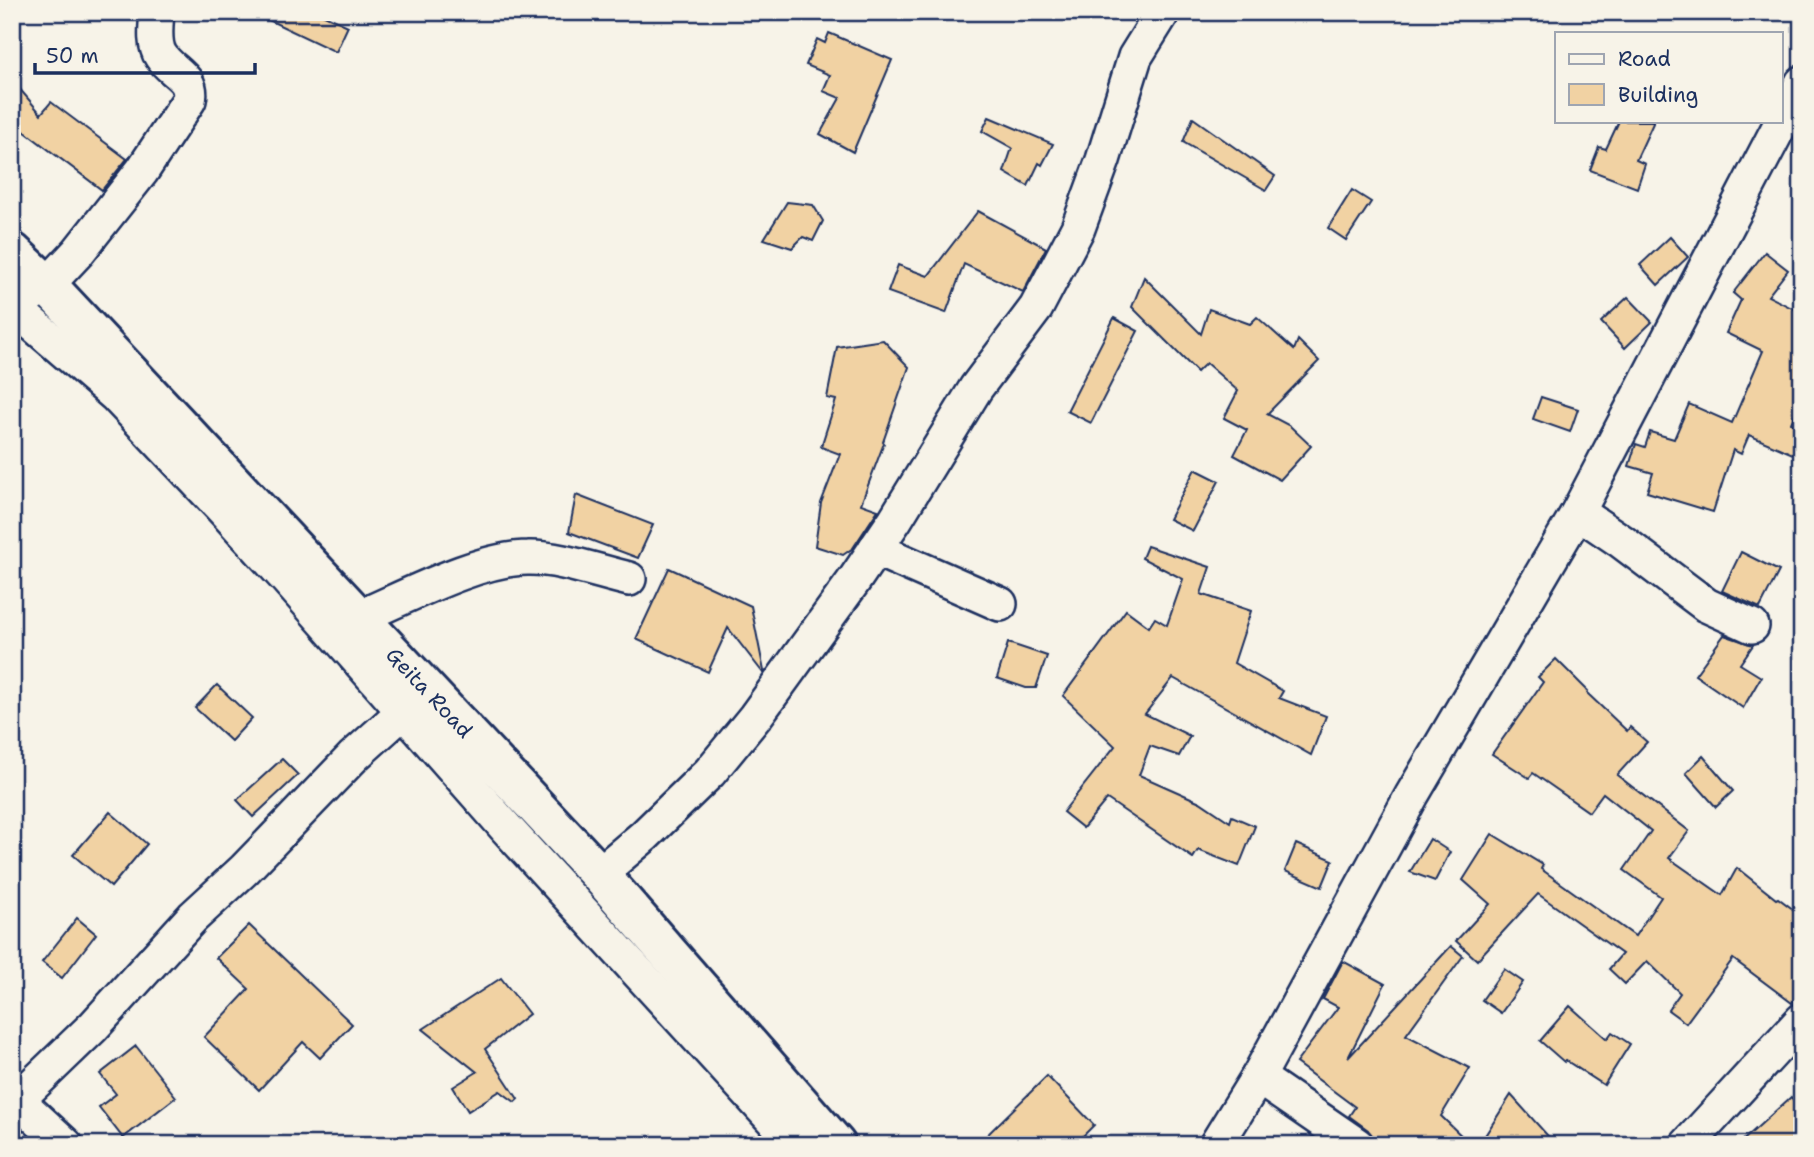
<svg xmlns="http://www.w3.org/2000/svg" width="1814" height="1157" viewBox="0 0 1814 1157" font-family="'Shantell Sans',sans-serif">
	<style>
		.building { fill: #f1d2a3; stroke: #1b2f5e; stroke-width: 2 }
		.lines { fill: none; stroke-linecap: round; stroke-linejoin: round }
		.minor-casing { stroke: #1b2f5e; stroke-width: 38 }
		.highway-casing { stroke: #1b2f5e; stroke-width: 44 }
		.minor { stroke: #f7f3e8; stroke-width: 33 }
		.highway { stroke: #f7f3e8; stroke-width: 38 }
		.labels { text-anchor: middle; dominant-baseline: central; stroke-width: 5; stroke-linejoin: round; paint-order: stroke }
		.street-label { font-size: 21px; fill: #1b2f5e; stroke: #f7f3e8 }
	</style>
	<rect width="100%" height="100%" fill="#f7f3e8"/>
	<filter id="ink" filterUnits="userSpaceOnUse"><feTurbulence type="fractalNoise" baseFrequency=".0143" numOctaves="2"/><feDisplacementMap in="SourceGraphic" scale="14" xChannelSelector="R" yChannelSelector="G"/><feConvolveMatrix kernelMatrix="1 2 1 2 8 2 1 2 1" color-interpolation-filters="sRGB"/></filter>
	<g filter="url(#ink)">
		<!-- building -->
		<g class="building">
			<polygon points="252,12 318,12 348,26 336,52"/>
			<polygon points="829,33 892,60 853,152 820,134 840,98 823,91 830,75 806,65 817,39 825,43"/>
			<polygon points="12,80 41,114 51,102 127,159 102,190 12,122"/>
			<polygon points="989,117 1053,144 1042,165 1039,163 1028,186 1004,172 1012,148 982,131"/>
			<polygon points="1193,118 1275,176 1266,190 1183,142"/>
			<polygon points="1619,121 1654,121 1636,160 1645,164 1637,188 1590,170 1599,147 1606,149"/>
			<polygon points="1352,190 1371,202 1346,240 1328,228"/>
			<polygon points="787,202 813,205 823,221 813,241 803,237 792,248 764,239"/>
			<polygon points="978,211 1046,248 1023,292 964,264 946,313 888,292 898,265 928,276"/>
			<polygon points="1670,237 1688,257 1658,285 1640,265"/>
			<polygon points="1765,252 1788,270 1768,296 1802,313 1802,398 1791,423 1802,428 1802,458 1749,435 1741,454 1733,450 1713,512 1647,492 1653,473 1629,466 1636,444 1645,447 1650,432 1674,439 1689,404 1732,423 1763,351 1726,333 1741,300 1733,293"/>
			<polygon points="1144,277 1201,334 1209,309 1250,324 1257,317 1294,350 1298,340 1319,361 1267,414 1290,426 1311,446 1280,480 1234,455 1247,430 1224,418 1238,391 1206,363 1197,372 1132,307"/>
			<polygon points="1628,297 1652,322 1625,348 1601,322"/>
			<polygon points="1114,318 1138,331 1091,423 1067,411"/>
			<polygon points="883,340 909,367 883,442 884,443 861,504 878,510 853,548 843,555 815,546 821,503 840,454 821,447 836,400 827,398 837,347"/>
			<polygon points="1541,397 1578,409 1570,432 1533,419"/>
			<polygon points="1195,469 1219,481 1193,531 1169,519"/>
			<polygon points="576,495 653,525 638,558 569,532"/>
			<polygon points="1147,546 1210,567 1201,594 1251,611 1234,663 1283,691 1279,698 1326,716 1311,755 1173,678 1145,714 1190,736 1179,756 1150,746 1139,775 1200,802 1230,822 1232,816 1255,826 1239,866 1198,850 1193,858 1107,799 1083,828 1063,812 1115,746 1063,696 1126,610 1149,627 1155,618 1167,625 1183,579 1142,558"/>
			<polygon points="1741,552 1779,571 1760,608 1722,591"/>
			<polygon points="669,568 751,606 764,671 763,673 728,628 708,672 636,639"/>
			<polygon points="1724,635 1753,645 1740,664 1761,677 1743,708 1695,675"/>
			<polygon points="1008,643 1047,656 1036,688 1026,688 997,678"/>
			<polygon points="1556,659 1588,691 1587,693 1627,731 1630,727 1647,742 1617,775 1689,831 1669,858 1722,895 1737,868 1776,899 1778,898 1802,916 1802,990 1792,1003 1733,959 1686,1023 1668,1010 1680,993 1647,961 1625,984 1609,969 1622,954 1538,894 1477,960 1456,941 1490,904 1463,880 1492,834 1543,865 1541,869 1635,936 1661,897 1624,870 1651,831 1603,793 1589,812 1533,773 1529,778 1492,754 1543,682 1538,677"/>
			<polygon points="217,685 252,718 231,741 195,708"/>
			<polygon points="1703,756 1733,791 1716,807 1686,773"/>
			<polygon points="282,759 298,775 253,817 237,800"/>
			<polygon points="110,812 147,844 111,887 73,855"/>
			<polygon points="1430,839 1450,852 1435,881 1410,872"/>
			<polygon points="1296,844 1333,860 1322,887 1285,871"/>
			<polygon points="77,918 96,934 62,978 42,962"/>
			<polygon points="249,925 352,1024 320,1058 303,1042 259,1090 204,1037 249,989 216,958"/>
			<polygon points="1451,946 1463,956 1406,1035 1470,1068 1441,1116 1471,1145 1377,1145 1368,1130 1349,1116 1355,1107 1296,1063 1338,1007 1323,999 1343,961 1385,984 1348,1058"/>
			<polygon points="1504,969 1523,982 1501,1013 1482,1000"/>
			<polygon points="501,978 529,1014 485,1049 518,1099 515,1102 500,1091 468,1111 453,1087 477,1072 423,1029"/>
			<polygon points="1570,1006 1607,1039 1612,1032 1630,1044 1604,1085 1565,1060 1564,1062 1540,1041"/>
			<polygon points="136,1046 176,1097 123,1138 99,1107 116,1094 100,1074"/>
			<polygon points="1047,1076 1094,1125 1074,1145 977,1145"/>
			<polygon points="1511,1095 1556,1145 1479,1145"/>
			<polygon points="1791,1097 1802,1110 1802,1145 1738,1145"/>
		</g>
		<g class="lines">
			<!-- minor casing -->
			<g class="minor-casing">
				<g id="minor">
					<path d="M 157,12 C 156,26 153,44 161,56 C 172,73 194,77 189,100 L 142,171 L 78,252 L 47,285 L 12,306 L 115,395 L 219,505 L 285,577 L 507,829 L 796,1145"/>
					<polyline points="1578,512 1621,541 1706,605 1752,626"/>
					<polyline points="875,549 1000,604"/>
					<path d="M 359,617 C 406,597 479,558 528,558 C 557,557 599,572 629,579"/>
					<polyline points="599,874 644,836 710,772 755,717 853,582 895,520 976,388 1036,308 1078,228 1103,160 1135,57 1163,12"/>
					<polyline points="1258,1077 1357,1145"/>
					<polyline points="18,1101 66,1145"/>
					<polyline points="12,1105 93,1027 193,917 244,870 354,756 404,711"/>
					<polyline points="1216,1145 1258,1077 1412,795 1578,512 1802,83"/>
					<polyline points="1687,1145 1802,1020"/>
				</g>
			</g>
			<!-- highway casing -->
			<g class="highway-casing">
				<g id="highway">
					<path id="s1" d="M 12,252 L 47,285 L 599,874 L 836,1145"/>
				</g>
			</g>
			<!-- minor -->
			<use href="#minor" class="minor"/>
			<!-- highway -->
			<use href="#highway" class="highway"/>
		</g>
	</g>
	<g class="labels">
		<!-- street labels -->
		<g class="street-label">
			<text stroke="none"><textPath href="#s1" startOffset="607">Geita Road</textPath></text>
		</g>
	</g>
	<!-- margin -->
	<rect width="1814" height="1157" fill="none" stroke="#f7f3e8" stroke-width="42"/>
	<rect x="21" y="21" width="1772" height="1115" fill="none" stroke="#1b2f5e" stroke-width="2.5" filter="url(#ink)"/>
	<!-- legend -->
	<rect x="1555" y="32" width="228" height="91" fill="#f7f3e8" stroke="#9fa5b1" stroke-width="2"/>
	<rect x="1569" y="54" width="35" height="10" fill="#f7f3e8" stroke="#9fa5b1" stroke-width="2"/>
	<text x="1618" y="66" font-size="21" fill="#1b2f5e">Road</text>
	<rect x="1569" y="84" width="35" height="21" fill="#f1d2a3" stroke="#9fa5b1" stroke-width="2"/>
	<text x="1618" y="102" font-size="21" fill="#1b2f5e">Building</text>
	<!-- scale -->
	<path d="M35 63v10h220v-10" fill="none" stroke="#1b2f5e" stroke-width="3.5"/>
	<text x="46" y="63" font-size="21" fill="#1b2f5e" stroke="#f7f3e8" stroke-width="5" paint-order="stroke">50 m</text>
</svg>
